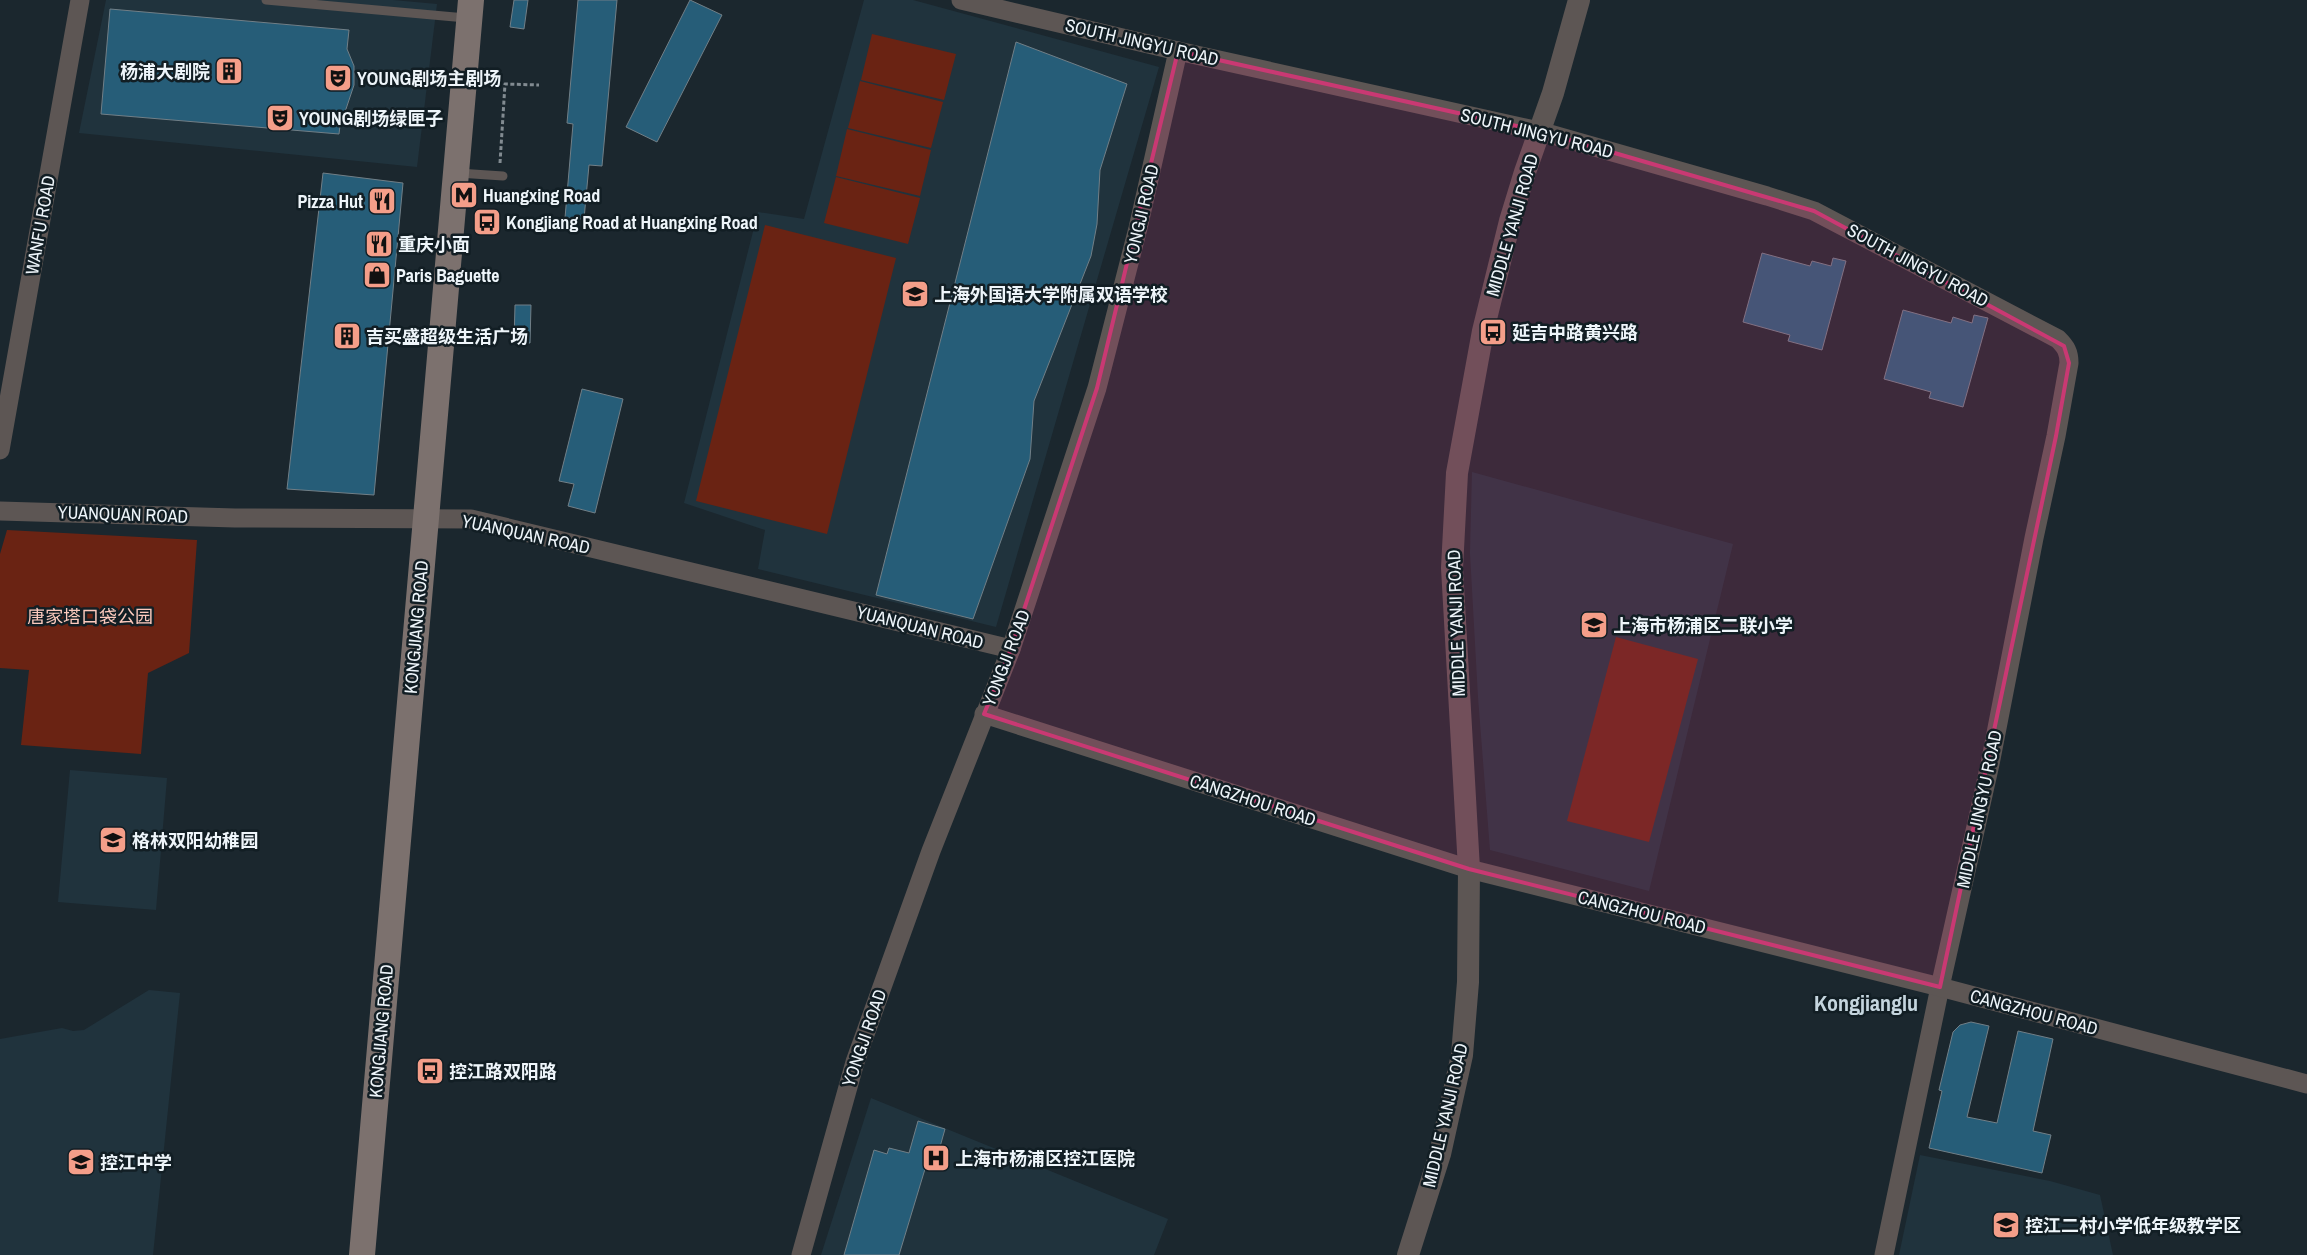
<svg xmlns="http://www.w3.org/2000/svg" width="2307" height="1255" viewBox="0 0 2307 1255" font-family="'Archivo Narrow','Noto Sans SC',sans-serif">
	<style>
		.built { fill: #20333d }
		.park { fill: #6a2313 }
		.building { fill: #265d78; stroke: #717f87 }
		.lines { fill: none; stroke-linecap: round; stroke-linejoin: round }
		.path { stroke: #828b91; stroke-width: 3; stroke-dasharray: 4 2.5; stroke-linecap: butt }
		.service { stroke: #5d5654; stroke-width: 9 }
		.minor { stroke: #5d5654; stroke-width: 19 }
		.tertiary { stroke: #5d5654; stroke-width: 22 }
		.secondary { stroke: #7c716e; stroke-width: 26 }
		.marked { fill: #c93973; fill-opacity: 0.2; stroke: #c93973; stroke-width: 4; stroke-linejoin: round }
		.labels { text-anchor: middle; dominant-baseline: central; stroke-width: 5; stroke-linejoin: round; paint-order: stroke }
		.street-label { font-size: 18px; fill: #eef5fa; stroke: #121e24 }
		.poi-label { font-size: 18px; font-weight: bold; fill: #eef5fa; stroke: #121e24; text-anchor: start }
		.park-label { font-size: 18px; fill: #fccabd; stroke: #121e24 }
		.district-label { font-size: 22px; font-weight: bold; fill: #c5d5de; stroke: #121e24 }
	</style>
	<rect width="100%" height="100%" fill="#1b272e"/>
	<!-- built -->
	<g class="built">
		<polygon points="106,0 393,0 437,4 417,167 79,133"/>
		<polygon points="864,0 913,0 1159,67 996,627 758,569 765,530 684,503 758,212 804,219"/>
		<polygon points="1472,472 1733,544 1649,891 1490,850 1478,697 1470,553"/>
		<polygon points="70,770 167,778 156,910 58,902"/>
		<polygon points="149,990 180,993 153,1255 0,1255 0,1039 62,1028 73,1031 84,1030"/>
		<polygon points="871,1098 1168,1219 1154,1255 821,1255"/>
		<polygon points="1920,1155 2050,1181 2100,1195 2113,1255 1899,1255"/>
	</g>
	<!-- park -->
	<g class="park">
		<polygon points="872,34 956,54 944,100 861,80"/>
		<polygon points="860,81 943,102 931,148 848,128"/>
		<polygon points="847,129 931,150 920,196 836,176"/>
		<polygon points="836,177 920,198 908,244 824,223"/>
		<polygon points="765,225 896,258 827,534 696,501"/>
		<polygon points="7,530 197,540 189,653 148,673 141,754 21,745 29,670 0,668 0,554"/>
		<polygon points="1616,637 1698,659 1649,842 1567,821"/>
	</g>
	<!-- building -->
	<g class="building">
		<polygon points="514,0 528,0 524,29 510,27"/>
		<polygon points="578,0 617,0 602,166 589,165 584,219 565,218 573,124 567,123"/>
		<polygon points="690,0 722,15 657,142 626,127"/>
		<polygon points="110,9 349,30 347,49 354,66 354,85 346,109 341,117 339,134 101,114"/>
		<polygon points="1016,42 1127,84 1100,170 1097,224 1091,256 1034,401 1030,459 973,619 876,595"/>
		<polygon points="323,173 403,183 374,495 287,489"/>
		<polygon points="1762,253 1810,266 1812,261 1831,266 1833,258 1846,261 1822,350 1788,341 1790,335 1743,322"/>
		<polygon points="515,305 531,305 530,343 514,342"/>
		<polygon points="1903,310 1951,323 1953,317 1972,323 1974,315 1988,318 1963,407 1929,398 1931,392 1884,379"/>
		<polygon points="582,389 623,399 595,513 568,506 574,484 559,481"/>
		<polygon points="1971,1022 1989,1026 1967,1117 1997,1123 2018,1031 2053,1039 2033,1131 2051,1135 2042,1173 1929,1148 1942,1091 1939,1090 1953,1032 1960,1025"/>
		<polygon points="918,1121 945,1129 936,1161 928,1159 899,1255 844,1255 874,1150 887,1154 889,1148 909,1153"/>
	</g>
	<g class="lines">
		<!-- path -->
		<polyline class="path" points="500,163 505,84 539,85"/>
		<!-- service -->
		<g class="service">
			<polyline points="266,0 466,18"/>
			<polyline points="458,173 503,176"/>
		</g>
		<!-- minor -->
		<g class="minor">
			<path d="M 961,0 L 1178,51 L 1539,131 L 1767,196 L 1814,211 L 2058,339 C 2066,347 2069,352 2069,363 L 2056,436 L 2034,538 L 1990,764 L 1940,987 L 1884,1255"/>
			<polyline points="0,450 80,0"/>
			<polyline points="0,511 235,518 471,519 1011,649"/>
			<polyline points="984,714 1469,869 1940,987 2307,1084"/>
			<polyline points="801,1255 855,1062 931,851 1011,649 1097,388 1138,228 1178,51"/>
		</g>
		<!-- tertiary -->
		<polyline class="tertiary" points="1408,1255 1440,1154 1462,1055 1468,982 1469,869 1452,568 1457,473 1483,331 1510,221 1525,172 1553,93 1579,0"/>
		<!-- secondary -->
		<polyline class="secondary" points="362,1255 471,0"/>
	</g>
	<!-- marked area -->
	<path class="marked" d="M 1178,51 L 1539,131 L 1814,211 L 2064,346 L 2069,363 L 2056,436 L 1940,987 L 1469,869 L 984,714 L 1011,649 L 1097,388 Z"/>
	<!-- icons -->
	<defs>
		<g id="building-square" transform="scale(1.4375)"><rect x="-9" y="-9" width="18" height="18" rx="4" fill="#f49e89" stroke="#121e24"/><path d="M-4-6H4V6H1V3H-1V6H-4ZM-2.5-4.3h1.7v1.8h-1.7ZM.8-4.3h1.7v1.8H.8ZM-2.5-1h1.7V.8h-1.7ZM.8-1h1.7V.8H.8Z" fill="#111"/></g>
		<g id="theatre-square" transform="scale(1.4375)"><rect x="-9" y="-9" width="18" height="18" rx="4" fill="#f49e89" stroke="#121e24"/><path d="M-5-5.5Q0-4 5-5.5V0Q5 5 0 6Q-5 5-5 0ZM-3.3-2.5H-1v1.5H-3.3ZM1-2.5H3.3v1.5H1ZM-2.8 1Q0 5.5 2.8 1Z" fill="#111"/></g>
		<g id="metro-square" transform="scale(1.4375)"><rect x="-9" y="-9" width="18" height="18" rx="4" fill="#f49e89" stroke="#121e24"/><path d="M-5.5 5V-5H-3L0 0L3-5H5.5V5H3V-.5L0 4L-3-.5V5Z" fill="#111"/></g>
		<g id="restaurant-square" transform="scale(1.4375)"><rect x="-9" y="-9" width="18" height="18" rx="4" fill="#f49e89" stroke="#121e24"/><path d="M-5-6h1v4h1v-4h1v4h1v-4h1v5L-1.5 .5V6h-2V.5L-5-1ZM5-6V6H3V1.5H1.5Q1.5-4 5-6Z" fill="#111"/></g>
		<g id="bus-square" transform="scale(1.4375)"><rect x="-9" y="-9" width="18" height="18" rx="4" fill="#f49e89" stroke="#121e24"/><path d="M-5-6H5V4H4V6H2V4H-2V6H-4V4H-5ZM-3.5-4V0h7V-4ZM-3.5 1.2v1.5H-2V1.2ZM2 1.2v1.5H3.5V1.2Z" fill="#111"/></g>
		<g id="shop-square" transform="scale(1.4375)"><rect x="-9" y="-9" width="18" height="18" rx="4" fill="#f49e89" stroke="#121e24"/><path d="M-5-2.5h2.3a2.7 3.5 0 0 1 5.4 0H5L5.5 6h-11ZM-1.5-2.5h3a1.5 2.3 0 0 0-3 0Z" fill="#111"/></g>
		<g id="school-square" transform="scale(1.4375)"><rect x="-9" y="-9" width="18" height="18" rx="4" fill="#f49e89" stroke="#121e24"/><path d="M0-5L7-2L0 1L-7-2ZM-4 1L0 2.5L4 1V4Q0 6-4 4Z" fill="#111"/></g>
		<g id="hospital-square" transform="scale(1.4375)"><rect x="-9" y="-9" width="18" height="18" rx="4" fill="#f49e89" stroke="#121e24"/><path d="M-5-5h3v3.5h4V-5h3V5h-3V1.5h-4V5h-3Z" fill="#111"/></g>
	</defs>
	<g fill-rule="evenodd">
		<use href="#building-square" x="229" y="71"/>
		<use href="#theatre-square" x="338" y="78"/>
		<use href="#theatre-square" x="280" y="118"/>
		<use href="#metro-square" x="464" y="195"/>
		<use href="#restaurant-square" x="382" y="201"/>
		<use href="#bus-square" x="487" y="222"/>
		<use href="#restaurant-square" x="379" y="244"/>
		<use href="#shop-square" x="377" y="275"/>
		<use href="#school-square" x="915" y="294"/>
		<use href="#bus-square" x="1493" y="332"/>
		<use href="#building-square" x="347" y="336"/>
		<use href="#school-square" x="1594" y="625"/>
		<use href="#school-square" x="113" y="840"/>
		<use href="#bus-square" x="430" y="1071"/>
		<use href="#hospital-square" x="936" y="1158"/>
		<use href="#school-square" x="81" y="1162"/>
		<use href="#school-square" x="2006" y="1225"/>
	</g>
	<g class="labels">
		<!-- street labels -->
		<g class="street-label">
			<text transform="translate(1142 42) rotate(13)">SOUTH JINGYU ROAD</text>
			<text transform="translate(1537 133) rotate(14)">SOUTH JINGYU ROAD</text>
			<text transform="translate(1141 214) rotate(-77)">YONGJI ROAD</text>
			<text transform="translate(40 225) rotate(-80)">WANFU ROAD</text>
			<text transform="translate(1512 225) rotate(-74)">MIDDLE YANJI ROAD</text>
			<text transform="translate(1918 265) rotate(28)">SOUTH JINGYU ROAD</text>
			<text transform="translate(123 514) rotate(2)">YUANQUAN ROAD</text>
			<text transform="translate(526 534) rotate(12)">YUANQUAN ROAD</text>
			<text transform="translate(1456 623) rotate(-92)">MIDDLE YANJI ROAD</text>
			<text transform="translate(416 627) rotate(-85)">KONGJIANG ROAD</text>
			<text transform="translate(920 627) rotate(14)">YUANQUAN ROAD</text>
			<text transform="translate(1006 658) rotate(-69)">YONGJI ROAD</text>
			<text transform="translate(1253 800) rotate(18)">CANGZHOU ROAD</text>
			<text transform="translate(1979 809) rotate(-78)">MIDDLE JINGYU ROAD</text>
			<text transform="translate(1642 912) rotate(14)">CANGZHOU ROAD</text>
			<text transform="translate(2034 1012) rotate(15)">CANGZHOU ROAD</text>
			<text transform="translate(381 1031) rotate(-85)">KONGJIANG ROAD</text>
			<text transform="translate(864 1038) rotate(-71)">YONGJI ROAD</text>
			<text transform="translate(1445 1115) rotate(-77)">MIDDLE YANJI ROAD</text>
		</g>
		<!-- poi labels -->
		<g class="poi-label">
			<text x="210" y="71" text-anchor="end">杨浦大剧院</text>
			<text x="357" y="78">YOUNG剧场主剧场</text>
			<text x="299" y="118">YOUNG剧场绿匣子</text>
			<text x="483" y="195">Huangxing Road</text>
			<text x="363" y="201" text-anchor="end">Pizza Hut</text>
			<text x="506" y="222">Kongjiang Road at Huangxing Road</text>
			<text x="398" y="244">重庆小面</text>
			<text x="396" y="275">Paris Baguette</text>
			<text x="934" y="294">上海外国语大学附属双语学校</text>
			<text x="1512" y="332">延吉中路黄兴路</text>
			<text x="366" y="336">吉买盛超级生活广场</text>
			<text x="1613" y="625">上海市杨浦区二联小学</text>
			<text x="132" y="840">格林双阳幼稚园</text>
			<text x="449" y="1071">控江路双阳路</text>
			<text x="955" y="1158">上海市杨浦区控江医院</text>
			<text x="100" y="1162">控江中学</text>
			<text x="2025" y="1225">控江二村小学低年级教学区</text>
		</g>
		<!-- park labels -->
		<g class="park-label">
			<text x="90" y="616">唐家塔口袋公园</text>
		</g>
		<!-- district labels -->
		<g class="district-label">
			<text x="1866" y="1003">Kongjianglu</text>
		</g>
	</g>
</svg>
